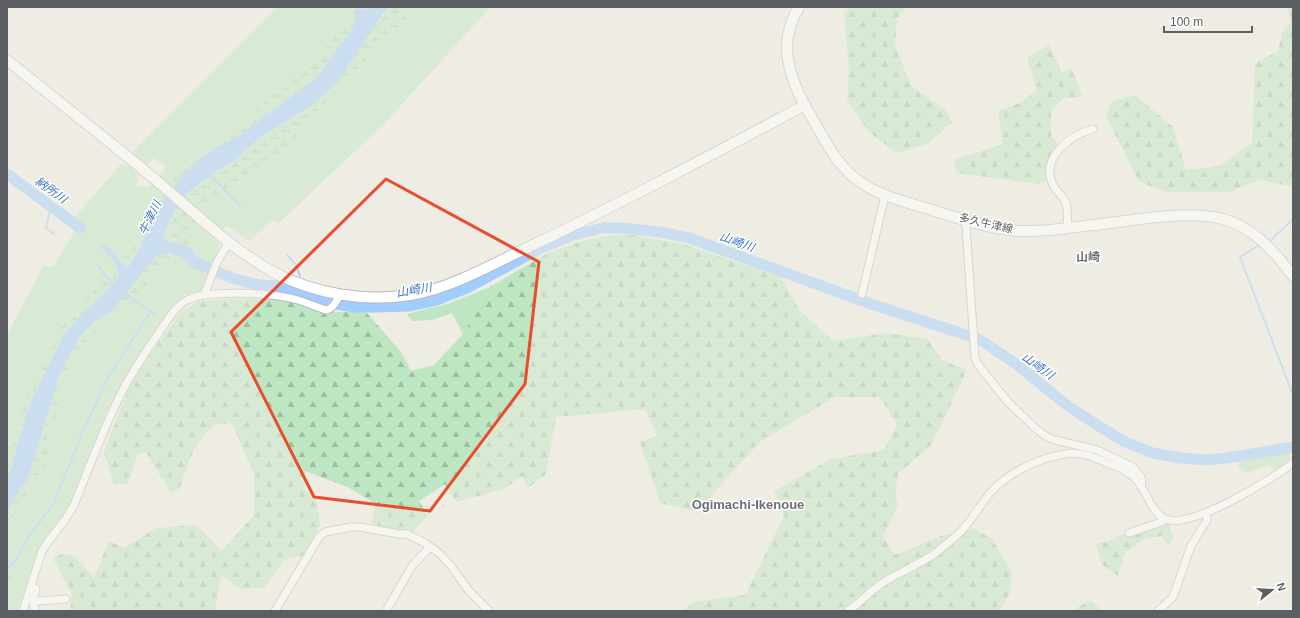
<svg xmlns="http://www.w3.org/2000/svg" width="1300" height="618" viewBox="0 0 1300 618" font-family="Helvetica,'Noto Sans JP',sans-serif">
	<style>
		.green { fill: #bfe6c2 }
		.forest { fill: url(#forest-firs) }
		.wetland { fill: url(#wetland-marsh) }
		.water { fill: #a1cdff }
		.lines { fill: none; stroke-linecap: round; stroke-linejoin: round }
		.stream { stroke: #a1cdff; stroke-width: 2 }
		.river { stroke: #a1cdff; stroke-width: 11 }
		.street-casing { stroke: #b8babf; stroke-width: 9 }
		.secondary-casing { stroke: #b8bbc1; stroke-width: 12 }
		.street { stroke: #fff; stroke-width: 7 }
		.secondary { stroke: #fff; stroke-width: 10 }
		.marked { fill: none; stroke: #ea4d2d; stroke-width: 3; stroke-linejoin: round }
		.labels { text-anchor: middle; dominant-baseline: central; stroke-width: 3; stroke-linejoin: round; paint-order: stroke }
		.street-label { font-size: 11px; fill: #5b5e63; stroke: #fff }
		.water-label { font-size: 12px; font-style: italic; fill: #4376c3; stroke: #fff }
		.neighbourhood-label { font-size: 12px; font-weight: bold; fill: #6c7075; stroke: #fff }
		.quarter-label { font-size: 13px; font-weight: bold; fill: #6c7075; stroke: #fff }
	</style>
	<defs>
		<pattern id="forest-firs" width="22" height="20" patternUnits="userSpaceOnUse"><rect width="22" height="20" fill="#bfe6c2"/><path d="M5 1l3.5 6h-7zM16 11l3.5 6h-7z" fill="#9ebea1"/></pattern>
		<pattern id="wetland-marsh" width="20" height="14" patternUnits="userSpaceOnUse"><rect width="20" height="14" fill="#bfe6c2"/><path d="M1 5h8M5 5V1M11 12h8M15 12V8" fill="none" stroke="#9ebea1"/></pattern>
	</defs>
	<rect width="100%" height="100%" fill="#eeece3"/>
	<!-- green -->
	<g class="green">
		<polygon points="278,7 357,7 311,65 177,173 121,261 116,254 101,248 112,258 117,265 61,325 7,462 7,335 43,266 52,267 73,235 75,217 120,165 129,166 138,174 137,186 149,187 166,167 154,158 147,165 137,158 133,151"/>
		<polygon points="417,7 491,7 472,27 385,123 279,223 272,220 249,241 227,226 213,239 220,245 212,264 196,256 192,249 195,223 219,195 282,155 310,119"/>
		<polygon points="177,262 209,274 203,291 184,295 174,305 119,388 67,513 40,547 21,611 7,611 7,542 15,513 46,465 63,381 80,348 102,326 135,304 158,267"/>
		<polygon points="488,288 463,334 452,313 432,320 412,321 407,314 447,304"/>
		<polygon points="1282,451 1290,453 1290,460 1275,472 1269,465 1246,473 1238,466 1238,458"/>
	</g>
	<!-- forest -->
	<g class="forest">
		<polygon points="851,7 906,7 897,19 895,45 911,86 946,110 952,122 927,144 897,153 869,132 847,100 849,72 844,12"/>
		<polygon points="1287,7 1293,7 1293,183 1290,186 1260,180 1230,192 1167,192 1139,182 1106,116 1111,102 1135,95 1173,127 1186,170 1219,166 1252,143 1255,63 1278,51 1282,33 1291,22 1289,11"/>
		<polygon points="1049,45 1062,72 1072,69 1083,97 1063,98 1051,112 1051,137 1064,148 1055,163 1054,178 1037,184 957,173 954,160 1003,144 998,111 1020,103 1037,90 1027,58"/>
		<polygon points="626,234 683,244 781,277 799,310 833,341 885,333 927,339 942,360 967,370 932,444 898,474 895,495 898,506 883,536 895,555 941,536 975,529 992,539 1012,573 1010,593 999,611 683,611 693,602 745,595 784,516 774,491 831,459 884,450 897,425 880,397 835,397 760,442 717,489 704,507 695,511 660,503 640,442 657,436 645,409 556,417 546,474 528,488 522,476 504,489 456,502 445,484 419,501 428,516 413,531 394,531 371,523 376,504 347,487 305,471 304,488 317,501 320,526 305,555 284,560 264,588 241,589 221,576 215,611 70,611 72,595 53,558 62,554 74,556 94,577 109,541 124,548 156,528 196,525 222,551 254,515 254,475 232,423 213,425 194,449 179,489 170,492 146,452 138,454 127,485 113,483 104,451 133,378 181,312 199,301 247,298 289,301 329,312 366,312 401,352 411,371 434,365 463,334 488,288 548,253 588,239"/>
		<polygon points="1159,519 1169,526 1174,539 1168,545 1162,536 1144,539 1125,553 1118,576 1102,565 1096,544 1114,539 1134,527"/>
		<polygon points="1091,600 1103,611 1072,611 1073,610"/>
	</g>
	<!-- wetland -->
	<g class="wetland">
		<polygon points="357,7 369,7 364,10 355,25 315,79 237,137 214,148 139,247 127,269 124,266 121,261 177,173 311,65"/>
		<polygon points="390,7 417,7 310,119 282,155 219,195 195,223 192,249 184,244 164,241 163,237 175,210 189,192 213,174 234,161 260,138 311,106"/>
		<polygon points="167,253 182,258 192,268 177,262 158,267 135,304 102,326 80,348 63,381 46,465 15,513 7,542 7,514 12,501 28,479 60,374 79,338 94,322 112,311 155,257"/>
		<polygon points="117,265 119,275 100,298 81,315 7,475 7,462 22,407 61,325"/>
	</g>
	<!-- water -->
	<path class="water" d="M 359,7 L 364,10 L 369,7 L 390,7 L 383,14 L 335,85 L 311,106 L 260,138 L 234,161 L 213,174 L 189,192 L 175,210 L 163,237 L 164,241 L 184,244 L 192,249 L 196,256 L 212,264 L 209,274 L 192,268 L 182,258 L 168,253 L 155,257 L 112,311 L 94,322 L 79,338 L 60,374 L 28,479 L 12,501 L 7,514 L 7,475 L 11,468 L 28,408 L 63,336 L 81,315 L 100,298 L 119,275 C 116,261 112,258 101,248 L 104,244 L 116,254 L 124,266 L 127,269 L 140,247 L 155,212 L 185,172 L 214,148 L 237,137 L 315,79 L 355,25 L 355,13 Z"/>
	<g class="lines">
		<!-- stream -->
		<g class="stream">
			<polyline points="210,176 212,177 241,207"/>
			<polyline points="51,206 46,228 54,234"/>
			<polyline points="1272,239 1293,219"/>
			<polyline points="1259,245 1240,257 1293,395"/>
			<polyline points="287,255 296,265 300,276"/>
			<polyline points="96,264 113,285"/>
			<polyline points="123,292 155,315"/>
			<polyline points="7,569 18,557 29,536 53,505 81,436 107,379 151,311"/>
			<polyline points="7,575 11,578"/>
		</g>
		<!-- river -->
		<g class="river">
			<polyline points="7,174 80,228"/>
			<polyline points="203,266 235,279 260,285 276,286 299,292 325,302 354,307 376,307 408,306 437,300 467,288 541,248 573,235 603,228 622,228 660,232 689,238 874,305 979,339 1016,364 1068,406 1100,427 1125,442 1153,453 1180,458 1207,460 1227,458 1293,447"/>
		</g>
		<!-- street casing -->
		<g class="street-casing">
			<g id="street">
				<polyline points="966,220 966,227 975,358 979,366 1008,402 1035,428 1047,437 1055,440 1097,450 1133,467 1141,477 1142,481 1141,487"/>
				<path d="M 1068,228 C 1067,220 1068,209 1066,203 C 1063,196 1056,191 1053,185 C 1040,158 1070,135 1093,129"/>
				<polyline points="862,294 885,195"/>
				<polyline points="204,295 217,262 229,242"/>
				<polyline points="1129,533 1161,522 1165,519"/>
				<polyline points="31,586 36,589 33,600 35,611"/>
				<polyline points="27,599 39,601 66,599"/>
				<path d="M 23,611 L 42,551 L 50,539 L 65,520 L 74,505 C 88,471 101,435 117,402 C 128,378 143,356 158,334 C 166,323 174,307 187,300 C 208,289 275,293 298,300 C 307,303 317,307 326,310 C 333,309 337,300 340,295"/>
				<polyline points="275,611 319,537 325,532 351,527 360,527 399,534 407,534 425,543 440,554 451,566 469,591 489,611"/>
				<polyline points="386,611 412,566 430,547"/>
				<path d="M 848,611 C 861,602 871,590 884,582 C 900,572 918,565 934,554 C 941,549 948,543 955,537 C 970,525 978,507 991,492 C 1009,472 1039,458 1065,454 C 1082,451 1096,458 1112,465 C 1118,467 1125,470 1130,474 C 1134,477 1138,481 1140,485 C 1148,496 1153,513 1165,519 C 1191,530 1272,479 1293,463"/>
				<polyline points="1158,611 1173,597 1191,546 1207,520 1207,513"/>
			</g>
		</g>
		<!-- secondary casing -->
		<g class="secondary-casing">
			<g id="secondary">
				<path d="M 799,7 C 777,42 789,78 808,111 C 822,134 834,162 856,179 C 878,196 906,202 932,210 C 961,219 990,229 1020,231 C 1044,232 1069,228 1093,225 C 1132,221 1181,210 1219,218 C 1252,225 1274,251 1293,276"/>
				<path d="M 7,60 C 55,99 104,137 151,176 C 191,209 229,248 275,273 C 316,294 364,302 410,295 C 453,288 494,263 533,245 C 625,201 715,153 805,105"/>
			</g>
		</g>
		<!-- street -->
		<use href="#street" class="street"/>
		<!-- secondary -->
		<use href="#secondary" class="secondary"/>
	</g>
	<!-- marked area -->
	<path d="M0 0H1300V618H0ZM 386,179 L 539,262 L 525,384 L 430,511 L 314,497 L 231,332 Z" fill="#eeece3" fill-opacity=".55" fill-rule="evenodd"/>
	<path class="marked" d="M 386,179 L 539,262 L 525,384 L 430,511 L 314,497 L 231,332 Z"/>
	<g class="labels">
		<!-- street labels -->
		<g class="street-label">
			<text transform="translate(986 223) rotate(13)">多久牛津線</text>
		</g>
		<!-- water labels -->
		<g class="water-label">
			<text transform="translate(51 190) rotate(36)">納所川</text>
			<text transform="translate(150 218) rotate(-64)">牛津川</text>
			<text transform="translate(737 242) rotate(20)">山崎川</text>
			<text transform="translate(414 290) rotate(-10)">山崎川</text>
			<text transform="translate(1038 366) rotate(36)">山崎川</text>
		</g>
		<!-- neighbourhood labels -->
		<g class="neighbourhood-label">
			<text x="1088" y="257">山崎</text>
		</g>
		<!-- quarter labels -->
		<g class="quarter-label">
			<text x="748" y="504">Ogimachi-Ikenoue</text>
		</g>
	</g>
	<!-- border -->
	<rect width="1300" height="618" fill="none" stroke="#5b5e63" stroke-width="16"/>
	<!-- north arrow -->
	<g transform="translate(1272 590) rotate(72)" stroke="#ffffff" stroke-width="3" paint-order="stroke">
	<path d="M0-3L7 15L0 10L-7 15Z" fill="#5b5e63"/>
	<text y="-6" font-size="11" font-weight="bold" text-anchor="middle" fill="#5b5e63">N</text>
	</g>
	<!-- scale -->
	<path d="M1164 26v6h88v-6" fill="none" stroke="#5b5e63" stroke-width="2"/>
	<text x="1170" y="26" font-size="12" fill="#5b5e63" stroke="#ffffff" stroke-width="3" paint-order="stroke">100 m</text>
</svg>
